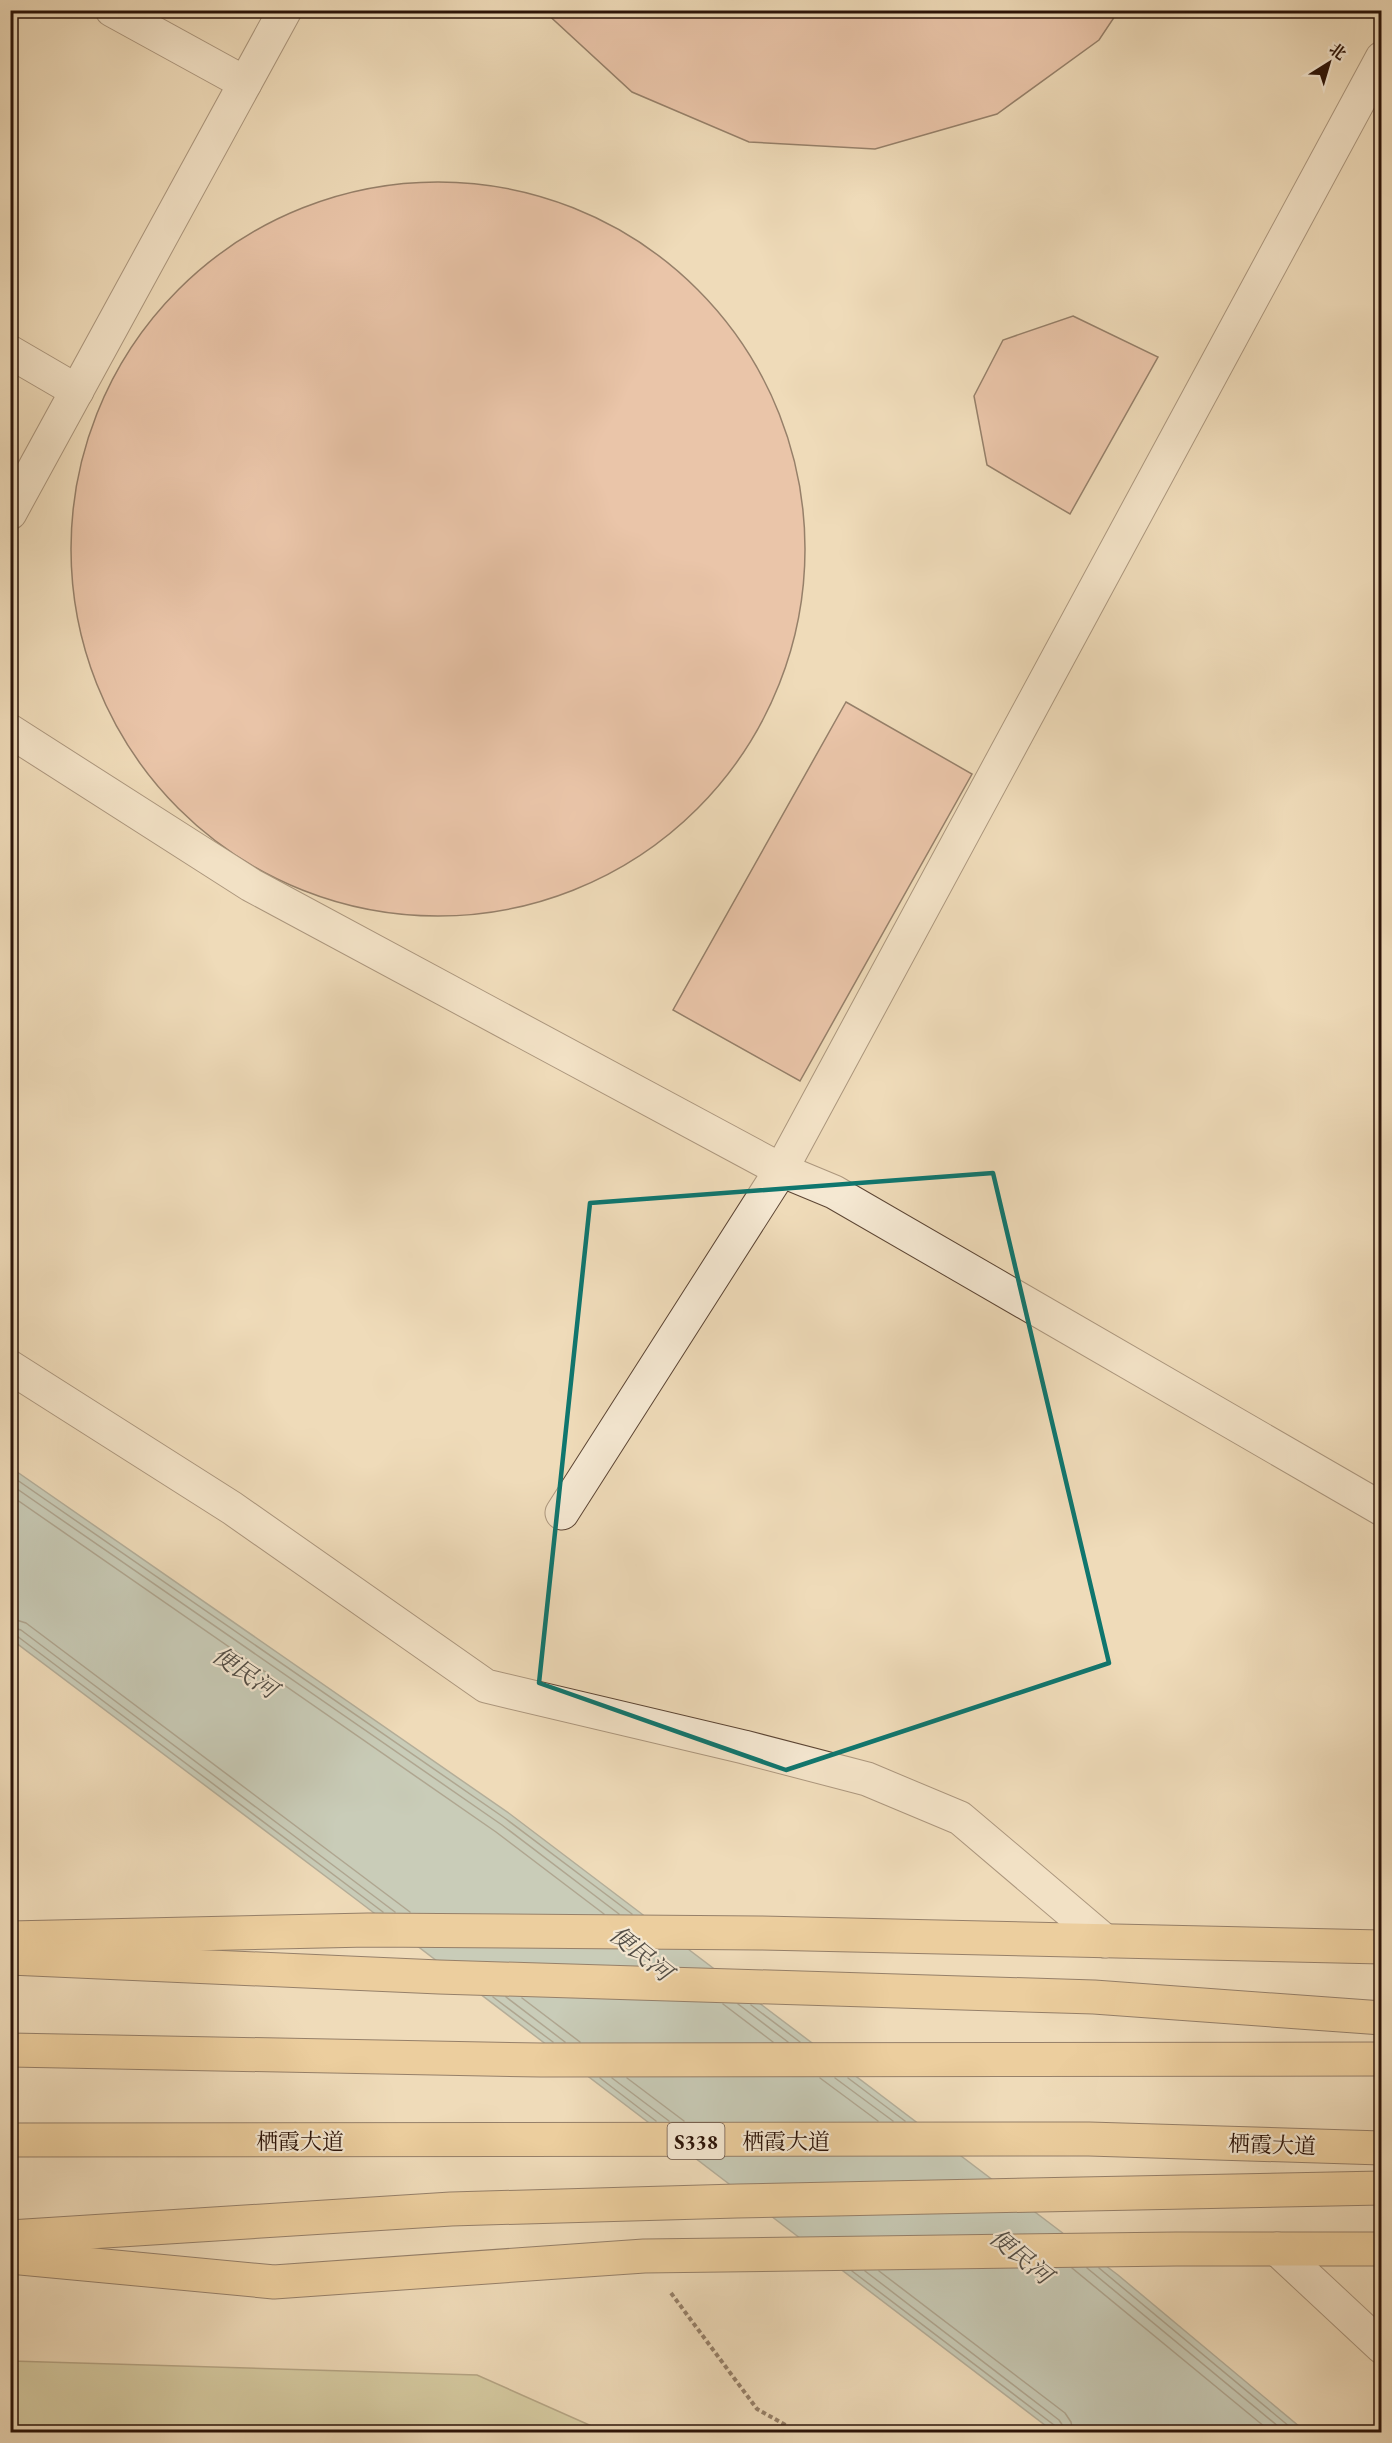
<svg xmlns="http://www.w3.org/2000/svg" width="1392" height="2443" viewBox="0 0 1392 2443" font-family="'EB Garamond','Noto Serif SC',serif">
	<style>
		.green { fill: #bcbf8c; stroke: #74694a; stroke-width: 1.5 }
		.water { fill: #9bbab5; stroke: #6e7770; stroke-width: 1.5 }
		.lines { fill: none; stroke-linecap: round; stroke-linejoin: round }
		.shore { stroke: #63665e; stroke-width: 1.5 }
		.building { fill: #e4aa96; stroke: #2b1308; stroke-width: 1.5 }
		.minor-casing { stroke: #5c4534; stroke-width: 35 }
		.major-casing { stroke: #2b1308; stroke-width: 35 }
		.highway-casing { stroke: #2b1308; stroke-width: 35 }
		.path { stroke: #2b1308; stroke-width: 4; stroke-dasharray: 4.5 3; stroke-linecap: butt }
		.minor { stroke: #f5e8d2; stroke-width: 33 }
		.major { stroke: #e8be7c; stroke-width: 33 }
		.highway { stroke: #e8be7c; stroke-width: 33 }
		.marked { fill: none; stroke: #0f766e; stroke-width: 4.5; stroke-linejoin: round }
		.labels { text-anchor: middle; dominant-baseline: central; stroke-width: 4.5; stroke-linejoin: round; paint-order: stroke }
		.shield { fill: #f5e8d2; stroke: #685345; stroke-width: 1.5 }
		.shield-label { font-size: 21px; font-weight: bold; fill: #2b1308 }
		.street-label { font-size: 22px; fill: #2b1308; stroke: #f5e8d2 }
		.water-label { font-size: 24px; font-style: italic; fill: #524d45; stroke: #f5e8d2 }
	</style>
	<rect width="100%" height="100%" fill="#efdbb9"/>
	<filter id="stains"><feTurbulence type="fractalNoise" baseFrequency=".00333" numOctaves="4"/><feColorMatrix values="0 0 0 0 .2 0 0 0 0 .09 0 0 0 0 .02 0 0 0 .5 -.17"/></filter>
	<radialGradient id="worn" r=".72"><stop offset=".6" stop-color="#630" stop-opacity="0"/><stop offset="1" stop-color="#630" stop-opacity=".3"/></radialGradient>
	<!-- green -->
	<polygon class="green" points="11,2361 477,2375 605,2432 11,2432"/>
	<!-- water -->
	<polygon class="water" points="10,1467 510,1814 1118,2275 1306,2432 1054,2432 357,1900 11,1639"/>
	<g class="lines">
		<!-- shore -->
		<g class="shore">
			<polyline points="10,1475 506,1819 632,1914"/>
			<polyline points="10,1484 502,1825 619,1914"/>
			<polyline points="10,1495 496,1832 604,1914"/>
			<polyline points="10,1618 26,1623 410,1912"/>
			<polyline points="10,1627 21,1630 395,1912"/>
			<polyline points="10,1635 17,1636 383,1912"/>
			<polyline points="493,1997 553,2042"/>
			<polyline points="506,1997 565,2042"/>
			<polyline points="522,1998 580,2042"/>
			<polyline points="723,2004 773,2042"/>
			<polyline points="738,2004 788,2042"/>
			<polyline points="751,2005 800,2042"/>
			<polyline points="600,2078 656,2121"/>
			<polyline points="612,2078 669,2121"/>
			<polyline points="627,2078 684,2121"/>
			<polyline points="820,2078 878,2121"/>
			<polyline points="835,2078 893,2121"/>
			<polyline points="848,2078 905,2121"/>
			<polyline points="1072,2268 1271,2432"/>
			<polyline points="1087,2268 1285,2432"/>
			<polyline points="1099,2268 1296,2432"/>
			<polyline points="852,2271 1054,2425 1056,2432"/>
			<polyline points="865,2271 1059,2420 1063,2426 1064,2432"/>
			<polyline points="879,2271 1065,2413 1071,2422 1073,2432"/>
		</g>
	</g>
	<!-- building -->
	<g class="building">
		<polygon points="543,10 1119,10 1099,40 997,114 875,149 749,142 632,92"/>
		<circle cx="438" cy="549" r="367"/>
		<polygon points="1073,316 1158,357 1070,514 987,465 974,396 1003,340"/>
		<polygon points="846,702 972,774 800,1081 673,1010"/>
	</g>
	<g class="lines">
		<!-- minor casing -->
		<g class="minor-casing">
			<g id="minor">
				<polyline points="112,10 245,83"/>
				<polyline points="10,352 77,391"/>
				<polyline points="10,513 285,10"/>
				<polyline points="10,731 251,885 781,1170 834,1192 1382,1509"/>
				<polyline points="10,1367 232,1508 486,1686 744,1747 867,1779 960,1818 1105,1941"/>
				<polyline points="562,1513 781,1170 1382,58"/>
				<polyline points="1277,2249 1382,2347"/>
			</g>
		</g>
		<!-- major casing -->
		<g class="major-casing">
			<g id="major">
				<polyline points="10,1938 368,1930 760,1933 1382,1947"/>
				<polyline points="10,2257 274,2282 644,2256 1176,2249 1382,2249"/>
			</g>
		</g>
		<!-- highway casing -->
		<g class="highway-casing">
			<g id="highway">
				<polyline points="10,1958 439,1977 1094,1997 1382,2018"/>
				<polyline points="10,2050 541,2060 1382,2059"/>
				<polyline points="10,2140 1089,2139 1382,2148"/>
				<polyline points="10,2237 451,2209 737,2201 1382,2188"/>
			</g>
		</g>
		<!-- path -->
		<polyline class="path" points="671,2293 757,2409 798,2432"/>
		<!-- minor -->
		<use href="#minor" class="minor"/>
		<!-- major -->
		<use href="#major" class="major"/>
		<!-- highway -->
		<use href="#highway" class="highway"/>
	</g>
	<!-- marked area -->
	<path d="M0 0H1392V2443H0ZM 993,1173 L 1109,1663 L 786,1770 L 539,1683 L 590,1203 Z" fill="#efdbb9" fill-opacity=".55" fill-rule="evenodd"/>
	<path class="marked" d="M 993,1173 L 1109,1663 L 786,1770 L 539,1683 L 590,1203 Z"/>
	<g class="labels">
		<!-- shield labels -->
		<rect class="shield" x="667.5" y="2123" width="57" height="36" rx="4.5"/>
		<g class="shield-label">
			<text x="696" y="2141">S338</text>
		</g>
		<!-- street labels -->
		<g class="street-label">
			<text x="300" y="2141">栖霞大道</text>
			<text x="786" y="2141">栖霞大道</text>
			<text transform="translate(1272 2145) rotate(2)">栖霞大道</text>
		</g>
		<!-- water labels -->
		<g class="water-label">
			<text transform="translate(245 1672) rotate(34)">便民河</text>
			<text transform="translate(641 1953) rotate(39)">便民河</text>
			<text transform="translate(1021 2256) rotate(39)">便民河</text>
		</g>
	</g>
	<!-- margin -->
	<rect width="1392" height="2443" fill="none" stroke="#efdbb9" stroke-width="36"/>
	<rect x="12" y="12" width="1368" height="2419" fill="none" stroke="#2b1308" stroke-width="3"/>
	<rect x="18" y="18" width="1356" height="2407" fill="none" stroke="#2b1308" stroke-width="1.5"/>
	<!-- north arrow -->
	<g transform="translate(1329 63) rotate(37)" stroke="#f5e8d2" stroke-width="4.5" paint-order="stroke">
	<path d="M0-4.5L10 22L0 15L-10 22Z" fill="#2b1308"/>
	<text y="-9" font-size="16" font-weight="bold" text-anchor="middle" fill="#2b1308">北</text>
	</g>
	<rect width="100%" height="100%" filter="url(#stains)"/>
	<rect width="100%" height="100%" fill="url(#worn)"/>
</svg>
